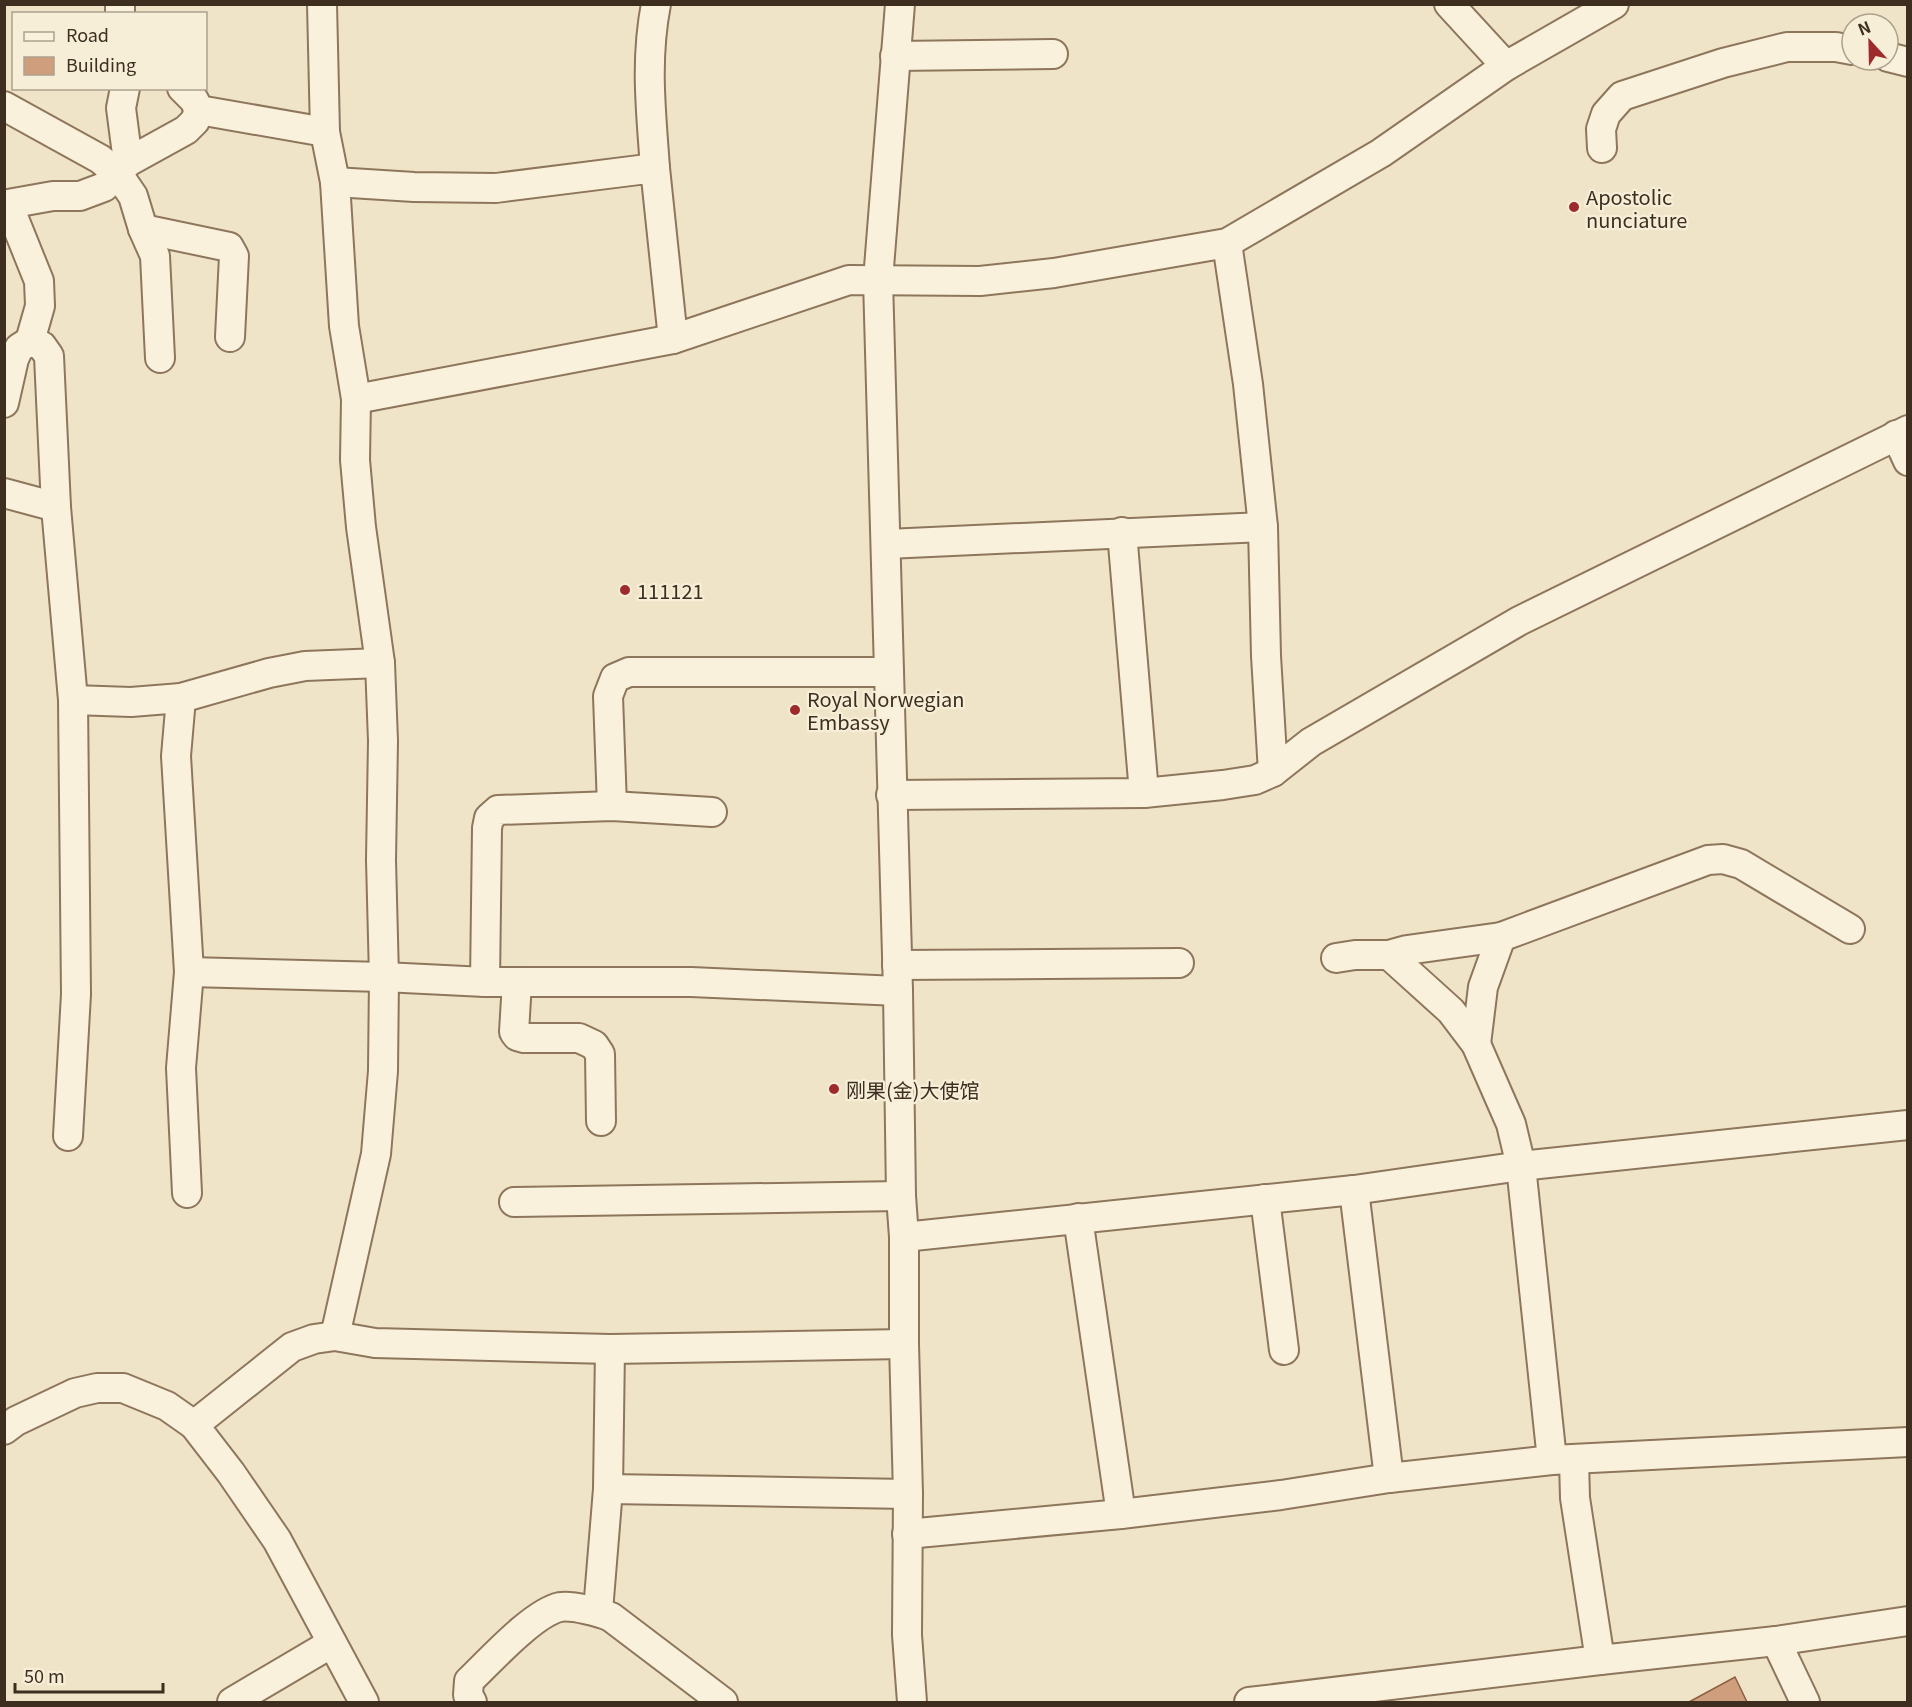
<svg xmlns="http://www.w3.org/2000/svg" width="1912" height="1707" font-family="Georgia,'Noto Sans SC',serif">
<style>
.building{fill:#cf9f7d;stroke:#8d5f41;stroke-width:1.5}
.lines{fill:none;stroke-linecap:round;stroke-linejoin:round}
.minor-casing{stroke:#8d765c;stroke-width:32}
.minor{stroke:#faf1dc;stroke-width:28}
.poi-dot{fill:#9e2a2b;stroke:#f7eed8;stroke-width:2}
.labels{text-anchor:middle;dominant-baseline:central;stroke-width:4.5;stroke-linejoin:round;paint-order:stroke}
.poi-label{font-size:20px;fill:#3d2e20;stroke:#f7eed8;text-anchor:start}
</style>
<rect width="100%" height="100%" fill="#f0e4c8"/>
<polygon class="building" points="1735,1677 1747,1702 1689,1702"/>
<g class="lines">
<g class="minor-casing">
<g id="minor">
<polyline points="120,4 120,14"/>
<polyline points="322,4 325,132 335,182 344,326 356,399 355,460 361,527 380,663 383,741 381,860 384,977 383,1071 376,1154 335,1336"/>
<polyline points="900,4 878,280 898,991 901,1196 904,1237 904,1344 908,1494 907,1635 912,1702"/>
<polyline points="1449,4 1506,66"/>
<polyline points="895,56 1053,54"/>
<polyline points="1888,57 1908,62"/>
<polyline points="125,88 121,108 128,162"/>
<polyline points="182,88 194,100 199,110 325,132"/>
<polyline points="4,106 100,159 118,174 133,196 143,229 155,256 160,358"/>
<polyline points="1602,148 1601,129 1606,114 1622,96 1723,63 1787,47 1836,47 1852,50"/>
<path d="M655,168C651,111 645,61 656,4"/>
<polyline points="335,182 414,187 496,188 655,168 673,339"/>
<polyline points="4,204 8,204 39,281 40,306 30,341 19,348 14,359 4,403"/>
<polyline points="8,204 53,196 80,196 104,187 128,162 186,130 195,121 199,110"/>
<polyline points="143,229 229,247 234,256 230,337"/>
<polyline points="1227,243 1248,384 1263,527"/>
<polyline points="30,341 42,346 49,356 56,507 73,700 76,994 68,1136"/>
<polyline points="356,399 673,339 849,280 980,281 1054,273 1227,243 1381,153 1506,66 1614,4"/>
<polyline points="1896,435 1908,461"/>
<polyline points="4,493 56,507"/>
<polyline points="1122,532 1144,793"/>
<polyline points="887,544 1263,527 1266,656 1273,772"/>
<polyline points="181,698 176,756 189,972 181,1068 187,1193"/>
<polyline points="73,700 131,702 181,698 269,673 305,666 380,663"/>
<polyline points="891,795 1144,793 1223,785 1255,780 1273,772 1311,742 1519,621 1908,430"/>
<polyline points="612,806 608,696 615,678 629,672 889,672"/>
<polyline points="1389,955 1451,1011 1476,1044 1511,1124 1521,1166 1552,1460"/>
<polyline points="1336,958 1355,955 1389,955 1407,950 1501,937 1708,860 1723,859 1741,864 1850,929"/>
<polyline points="897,965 1179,963"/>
<polyline points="189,972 384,977 485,982 691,982 898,991"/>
<polyline points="485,982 487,828 489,818 498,810 612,806 712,812"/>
<polyline points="517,982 514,1032 517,1036 524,1038 579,1038 594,1045 600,1054 601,1121"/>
<polyline points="1476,1044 1483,987 1501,937"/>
<polyline points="1354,1190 1389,1478"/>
<polyline points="1265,1199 1284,1350"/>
<polyline points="514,1202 901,1196"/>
<polyline points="1078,1218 1121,1514"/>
<polyline points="904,1237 1354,1190 1521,1166 1908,1125"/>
<polyline points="194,1425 292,1347 314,1339 335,1336 375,1343 610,1349 904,1344"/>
<polyline points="4,1430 16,1421 75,1393 97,1388 123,1388 167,1406 194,1425 231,1473 277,1540 364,1702"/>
<polyline points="1574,1460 1575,1498 1600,1660 1776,1641 1908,1621"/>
<polyline points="608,1489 908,1494"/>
<polyline points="907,1534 1121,1514 1281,1495 1389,1478 1552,1460 1908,1442"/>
<polyline points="598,1611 608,1489 610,1349"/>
<polyline points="1776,1641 1805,1702"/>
<polyline points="232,1702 332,1643"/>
<path d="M472,1702L468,1695L469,1681C490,1661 533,1613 560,1607C572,1605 600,1612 611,1617L723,1702"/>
<polyline points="1249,1702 1600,1660"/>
</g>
</g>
<use href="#minor" class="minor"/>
</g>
<g class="poi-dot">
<circle cx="1574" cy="207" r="6"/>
<circle cx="625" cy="590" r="6"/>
<circle cx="795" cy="710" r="6"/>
<circle cx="834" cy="1089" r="6"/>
</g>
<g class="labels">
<g class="poi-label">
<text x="1586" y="196">Apostolic<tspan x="1586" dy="23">nunciature</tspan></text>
<text x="637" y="590">111121</text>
<text x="807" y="698">Royal Norwegian<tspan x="807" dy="23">Embassy</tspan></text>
<text x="846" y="1089">刚果(金)大使馆</text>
</g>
</g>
<rect width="1912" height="1707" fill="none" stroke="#3d2e20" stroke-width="12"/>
<rect x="12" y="12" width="195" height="78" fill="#f7eed8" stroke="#ada18e" stroke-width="1.5"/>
<rect x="24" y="32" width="30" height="9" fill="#faf1dc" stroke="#ada18e" stroke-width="1.5"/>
<text x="66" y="42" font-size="18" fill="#3d2e20">Road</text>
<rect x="24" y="57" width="30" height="18" fill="#cf9f7d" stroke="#ada18e" stroke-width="1.5"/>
<text x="66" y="72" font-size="18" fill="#3d2e20">Building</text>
<g transform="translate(1870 42) rotate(338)"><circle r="28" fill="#f7eed8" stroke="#ada18e" stroke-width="1.5"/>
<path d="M0-4.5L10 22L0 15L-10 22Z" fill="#9e2a2b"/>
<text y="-9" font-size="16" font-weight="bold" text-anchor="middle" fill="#3d2e20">N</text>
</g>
<path d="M15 1683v9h148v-9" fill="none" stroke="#3d2e20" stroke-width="3"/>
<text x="24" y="1683" font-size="18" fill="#3d2e20" stroke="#f7eed8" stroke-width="4.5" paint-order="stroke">50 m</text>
</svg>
